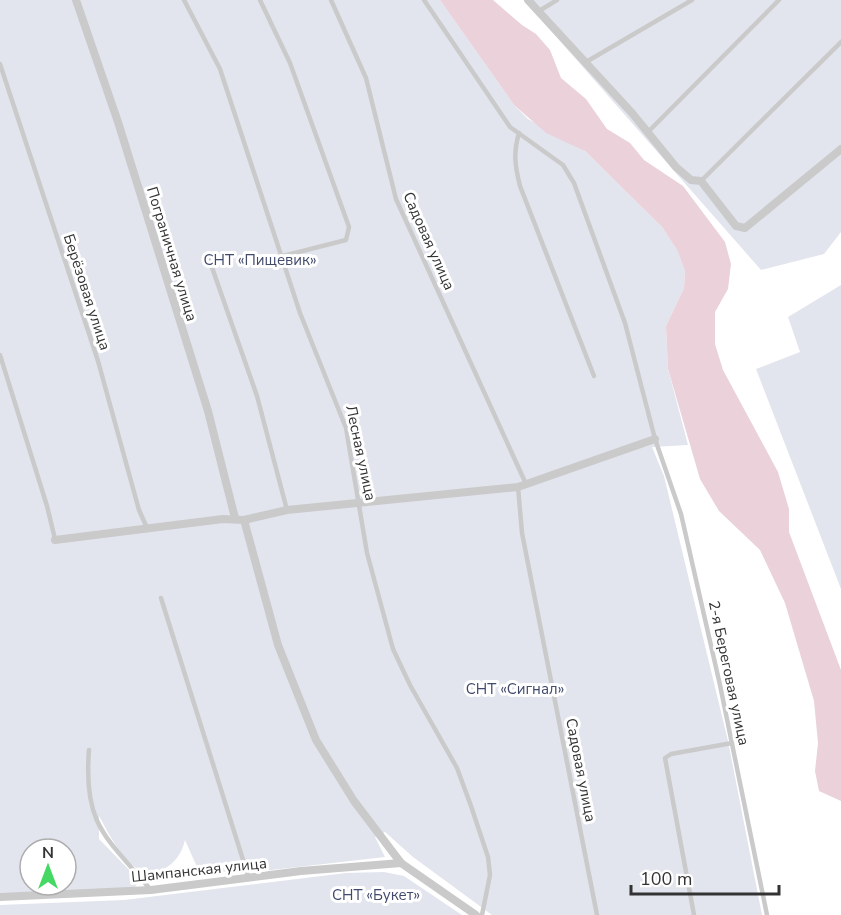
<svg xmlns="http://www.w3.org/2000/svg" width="841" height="915" font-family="'Nunito Sans',sans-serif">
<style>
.green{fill:#e2e5ee;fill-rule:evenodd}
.water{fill:#ebd1da}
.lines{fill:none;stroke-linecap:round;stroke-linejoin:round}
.service{stroke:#cacaca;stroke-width:4.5}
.minor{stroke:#cacaca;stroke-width:8}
.labels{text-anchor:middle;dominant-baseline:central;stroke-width:6;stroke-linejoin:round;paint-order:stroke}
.street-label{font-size:15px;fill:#333;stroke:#fff}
.park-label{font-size:15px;fill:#424a6c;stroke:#fff}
</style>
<rect width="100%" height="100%" fill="#fff"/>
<g class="green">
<path d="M0,0H440L514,105L528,119L585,151L662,227L677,250L685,271L684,288L666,326L668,369L688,445L652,447L664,476L728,741L762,915H492L413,857L385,832L375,837L385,857L254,872L251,867L201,876L185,840C182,853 175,863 164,869C133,887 111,837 99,816V839L135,876L138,881L136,886L130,889L0,895ZM30,849H66V885H30Z"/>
<polygon points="524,0 841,0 841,232 824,254 761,270"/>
<polygon points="841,285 841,589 756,369 800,352 788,317"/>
<polygon points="384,872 404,876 462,915 0,915 0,905 124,900 346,873"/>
</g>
<polygon class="water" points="440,0 493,0 522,25 536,34 550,50 561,78 586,99 607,129 630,143 644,160 683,186 725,242 731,264 728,289 715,312 715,344 723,370 778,472 789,509 789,532 841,670 841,801 819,791 815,771 818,743 814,701 785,603 760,550 719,511 700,479 668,369 666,326 684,288 685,271 677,250 662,227 585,151 546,133 514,105"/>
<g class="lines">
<g class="service">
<polyline points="184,0 220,69 300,313 346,428 367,553 393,649 410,685 457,768 471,806 488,857 490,875 482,915"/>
<polyline points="260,0 290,63 349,227 346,240 283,256"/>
<polyline points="331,0 366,78 396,199 526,484"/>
<polyline points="424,0 510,127 563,165 574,183 625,323 655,439 681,514 720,685 767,915"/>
<polyline points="539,11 557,0"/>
<polyline points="586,62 692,0"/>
<polyline points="0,64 98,361 139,510 148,530"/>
<polyline points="648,132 779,0"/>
<path d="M519,133C513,153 515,166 520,186L594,376"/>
<polyline points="701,181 841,42"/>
<polyline points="208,256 257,396 287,510"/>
<polyline points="0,355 47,506 55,539"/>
<polyline points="518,487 522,533 597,915"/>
<polyline points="161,598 249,879"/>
<path d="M89,750C83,825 106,837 151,890"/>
<polyline points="694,915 665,758 671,754 732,743"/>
</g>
<g class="minor">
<polyline points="76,0 118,122 208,411 235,518"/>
<polyline points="528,0 632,113 676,167 691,180 701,181 736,226 745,228 841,149"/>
<polyline points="244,520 278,645 316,740 354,801 401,863 476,915"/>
<polyline points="55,540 223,519 244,520 287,510 518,487 655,439"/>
<polyline points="0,897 151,890 301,871 401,863"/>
</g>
</g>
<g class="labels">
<g class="street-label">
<text transform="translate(429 241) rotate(66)">Садовая улица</text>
<text transform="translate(172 254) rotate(73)">Пограничная улица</text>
<text transform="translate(87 292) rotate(72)">Берёзовая улица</text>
<text transform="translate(361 453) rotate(78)">Лесная улица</text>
<text transform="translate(729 673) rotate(78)">2-я Береговая улица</text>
<text transform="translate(581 770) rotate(79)">Садовая улица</text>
<text transform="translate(199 870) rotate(-6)">Шампанская улица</text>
</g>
<g class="park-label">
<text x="260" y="260">СНТ «Пищевик»</text>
<text x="515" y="689">СНТ «Сигнал»</text>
<text x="376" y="895">СНТ «Букет»</text>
</g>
</g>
<g transform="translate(48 867)"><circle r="28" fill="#ffffff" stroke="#adadad" stroke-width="1.5"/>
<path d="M0-4.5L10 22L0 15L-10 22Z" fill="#45d963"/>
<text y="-9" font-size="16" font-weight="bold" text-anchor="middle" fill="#333333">N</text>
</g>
<path d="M631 885v9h148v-9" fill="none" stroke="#333333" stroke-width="3"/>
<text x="640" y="885" font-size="18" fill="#333333" stroke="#ffffff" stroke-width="4.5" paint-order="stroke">100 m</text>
</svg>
